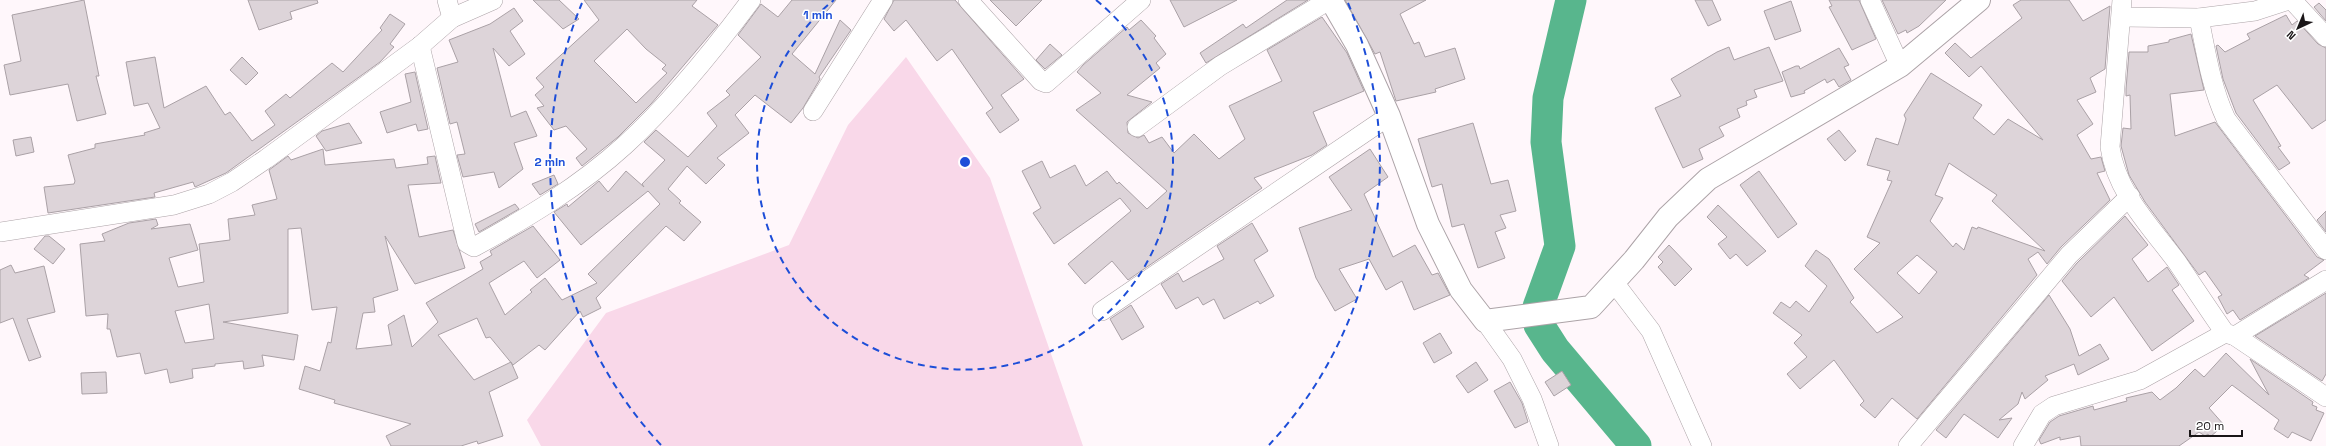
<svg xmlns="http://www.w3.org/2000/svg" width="2326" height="446" font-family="'Space Grotesk',sans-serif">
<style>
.green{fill:#f9d8e9}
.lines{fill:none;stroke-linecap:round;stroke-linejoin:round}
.river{stroke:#58b68d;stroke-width:31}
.building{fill:#ddd4d9;stroke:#aaa1a6;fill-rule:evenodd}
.minor-casing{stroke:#aca3a7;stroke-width:20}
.tertiary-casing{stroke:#aca3a7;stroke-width:24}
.minor{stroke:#fff;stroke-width:19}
.tertiary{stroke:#fff;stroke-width:22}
.ring{fill:none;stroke:#1d4ed8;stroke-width:2;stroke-dasharray:7 5}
.centre{fill:#1d4ed8;stroke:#fff;stroke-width:2}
.ring-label{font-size:12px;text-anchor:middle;font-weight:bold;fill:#1d4ed8;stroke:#fff;stroke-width:3;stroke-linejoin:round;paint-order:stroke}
</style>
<rect width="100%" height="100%" fill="#fff7fb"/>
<polygon class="green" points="906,57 990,178 1083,446 541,446 527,420 606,313 789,245 848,125"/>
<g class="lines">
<polyline class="river" points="1571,0 1548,98 1546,142 1560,246 1538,307 1539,325 1555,350 1636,446"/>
</g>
<g class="building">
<polygon points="84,0 99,76 96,76 106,114 77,121 68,84 10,95 4,65 21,61 12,15"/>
<polygon points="248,0 317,0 318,3 290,12 292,19 259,30"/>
<polygon points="533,0 559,0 579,19 563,29"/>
<path d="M584,0H697L692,6L718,25L651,104L618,137L582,166L576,158L587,149L566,126L554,130L537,108L544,106L535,95L544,87L536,78L599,20ZM627,29L646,49L666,65L662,69L667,73L636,103L594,61Z"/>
<path d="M792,0H836L792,54L815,74L840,20L851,30L819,77L820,79L803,108L791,123L755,95L735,115L749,133L717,158L725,165L706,184L687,166L668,189L681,201L679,203L701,222L684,241L666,226L596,298L601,308L583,317L580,311L545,350L539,345L513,365L490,337L486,338L477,318L438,335L474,380L511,362L518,378L489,392L503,436L478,444L477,441L461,446H391L386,436L411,424L334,403L335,400L299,389L305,366L320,371L328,342L331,343L337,307L312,310L301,228L288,229V313L223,322L298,335L294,360L262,355L264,366L244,369L243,361L215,364V366L192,369L193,378L170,383L167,369L145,374L140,353L117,357L110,329H107L108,314L86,316L80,244L105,241L102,234L129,223L156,219L158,225L151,229L190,224L198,250L169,258L178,287L204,282L199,244L230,240L228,219L255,215L252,205L277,199L269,170L288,156L291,160L323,149L325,165L394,159L396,168L428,164L427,157L435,156L441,183L408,185L419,237L453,230L465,268L415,284L385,236L398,290L373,298L375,312L363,313L356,349L392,345L388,325L404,315L412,347L438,322L426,303L483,269L480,262L492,255L490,251L533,226L560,260L537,278L524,261L489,283L505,315L532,292L530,290L545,278L562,300L597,283L588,274L660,204L648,191L581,245L554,212L567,204L568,207L599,181L608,192L626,171L644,187L642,184L665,160L644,142L656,130L688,157L717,126L707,113L730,95L726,91L761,57L738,35L761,4L778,17ZM209,304L214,339L185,343L175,311Z"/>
<polygon points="894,0 955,0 1024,79 1001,95 1019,120 1000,133 986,113 993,108 952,49 937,61 906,20 894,31 884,19"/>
<polygon points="990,0 1042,0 1016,26"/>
<polygon points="1170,0 1237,0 1184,27"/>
<polygon points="1287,0 1308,0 1206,63 1200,53 1243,24 1246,28"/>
<polygon points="1345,0 1426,0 1400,14 1414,44 1419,42 1425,57 1455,48 1465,79 1435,89 1436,92 1396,101 1380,52 1375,54"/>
<polygon points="1695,0 1712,0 1721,20 1708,26"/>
<polygon points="1829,0 1859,0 1876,39 1852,50 1829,7 1832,6"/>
<polygon points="1882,0 1946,0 1919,26 1907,33 1906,30 1898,34"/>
<path d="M2021,0H2069L2083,21L2110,6L2105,69L2090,78L2096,92L2077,100L2093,124L2077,135L2091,159L2101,157L2105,171L2097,173L2110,200L2061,247L2047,264L2038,252L2028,259L2037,275L1917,419L1892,398L1875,418L1860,405L1864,401L1834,360L1800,389L1787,374L1807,357L1794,343L1802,335L1773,313L1781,302L1790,308L1796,301L1809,312L1827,286L1805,266L1816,250L1829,259L1854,298L1850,302L1877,333L1903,317L1854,269L1880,243L1867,237L1892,181L1887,180L1890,171L1867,165L1876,138L1898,145L1906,119L1904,115L1931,73L1982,105L1973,118L1994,135L2008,119L2043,140L1981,66L1969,77L1945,53L1955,43L1971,58L2022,18L2013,5ZM1949,163L1997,195L1992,201L2045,251L1978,227L1977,229L1972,227L1964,250L1956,243L1953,247L1930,221L1943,198L1935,195ZM1917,255L1937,272L1919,294L1897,273Z"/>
<polygon points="1791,1 1801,31 1775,40 1764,11"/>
<polygon points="2319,3 2326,10 2326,21 2314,7"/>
<polygon points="514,8 523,21 510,31 525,54 509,66 493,48 511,117 526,111 537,136 514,143 523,169 499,188 494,172 463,177 457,155 465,154 457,122 450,124 437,68 458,62 449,40 490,24"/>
<polygon points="390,14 405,24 390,44 394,47 380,62 226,173 195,187 193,182 154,193 155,197 48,213 44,187 74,184 75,181 68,155 95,148 95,144 145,135 144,133 160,128 148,103 134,106 126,62 155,57 164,108 206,86 225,115 230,112 252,141 275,125 265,111 286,94 290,98 332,63 343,72 382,30 380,28"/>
<polygon points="2286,15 2292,25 2297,21 2318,44 2326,48 2326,120 2312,129 2277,85 2253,100 2281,146 2278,147 2290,163 2279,170 2236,113 2223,79 2216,46 2218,45 2225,52 2250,39 2247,34"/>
<polygon points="1322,17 1347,53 1364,91 1313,112 1327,145 1312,155 1254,178 1262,188 1128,280 1112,261 1085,284 1068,264 1131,211 1120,198 1054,244 1033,213 1041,208 1022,171 1042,161 1050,178 1075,165 1086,186 1107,171 1117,184 1119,182 1147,209 1167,191 1076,110 1101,93 1077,72 1083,65 1127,27 1129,30 1141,20 1156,36 1154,38 1166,54 1156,63 1160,68 1127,95 1152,102 1127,122 1128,133 1138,138 1144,135 1149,143 1162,137 1174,153 1194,134 1219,159 1245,139 1229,106 1282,81 1267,50"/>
<polygon points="2191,34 2204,90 2170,94 2175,136 2215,122 2317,257 2324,260 2304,275 2309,278 2240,320 2233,310 2227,314 2218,297 2222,295 2205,271 2199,275 2145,202 2129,175 2121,146 2123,128 2131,129 2130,95 2126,96 2126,89 2129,52 2148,52 2148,46 2169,42 2169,40"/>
<polygon points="1050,44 1062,55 1045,69 1036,60"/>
<polygon points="1729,47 1734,60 1769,47 1783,81 1754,90 1757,97 1746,101 1747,105 1737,109 1740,117 1719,127 1724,136 1699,149 1703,159 1683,168 1655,108 1681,96 1671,79 1717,52"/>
<polygon points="1839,48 1849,65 1844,67 1851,80 1839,87 1834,79 1827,83 1825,79 1804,91 1805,93 1791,97 1782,72 1796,66 1799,66 1800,69"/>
<polygon points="242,57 258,73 246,85 230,70"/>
<polygon points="415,72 428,129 418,131 416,124 387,133 380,112 411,102 405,74"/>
<polygon points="349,123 362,143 326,151 316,136 322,131"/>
<polygon points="1473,123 1491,184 1508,180 1516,211 1500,215 1506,228 1495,232 1505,258 1478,268 1464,224 1452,227 1442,184 1432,187 1418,139"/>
<polygon points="1839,130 1856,151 1845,161 1827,139"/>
<polygon points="31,137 34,152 16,156 13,140"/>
<polygon points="1370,149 1388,177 1364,194 1393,257 1415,245 1432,275 1438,273 1450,295 1414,310 1402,281 1386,290 1369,259 1339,269 1357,299 1335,311 1316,278 1299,228 1352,210 1329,177"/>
<polygon points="1759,171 1797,224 1778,238 1740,185"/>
<polygon points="554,175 558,184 540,195 532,184"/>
<polygon points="515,204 519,209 479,232 475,224"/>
<polygon points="1718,205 1766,251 1747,266 1736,254 1730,259 1718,244 1727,237 1707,217"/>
<polygon points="2326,211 2326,232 2317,220"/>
<polygon points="2125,216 2148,245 2132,259 2148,282 2167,267 2179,285 2172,290 2194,321 2152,351 2114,297 2091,317 2062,281 2077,263"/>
<polygon points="1252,223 1268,251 1254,260 1274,296 1260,304 1258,301 1224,319 1214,299 1203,305 1198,297 1176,309 1161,284 1178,273 1183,282 1224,259 1217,246"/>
<polygon points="45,236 49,236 65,249 53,264 34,249"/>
<polygon points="1669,245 1692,269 1675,286 1658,267 1663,262 1658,257"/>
<polygon points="11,265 15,273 44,266 55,312 27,319 41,357 29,361 13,318 0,323 0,270"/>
<polygon points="2326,293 2326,374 2322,381 2255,336"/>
<polygon points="2049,295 2070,329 2079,356 2100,344 2109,359 2078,375 2074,364 2045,376 2048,380 2025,399 2022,392 2018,404 1999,420 2012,418 1998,438 1964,414 1946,438 1936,430"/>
<polygon points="1131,305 1144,327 1122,340 1110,319"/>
<polygon points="1440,333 1452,353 1434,363 1423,343"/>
<polygon points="2226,353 2269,395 2250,359 2313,402 2312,405 2317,407 2316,410 2324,413 2311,441 2292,432 2288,438 2274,429 2279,420 2232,385 2209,408 2224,425 2210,437 2208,434 2205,436 2199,432 2179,446 2081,446 2080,436 2060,440 2060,437 2041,444 2039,440 2050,422 2059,416 2093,406 2094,410 2127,401 2126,398 2152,392 2160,400 2176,388 2195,369 2204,377"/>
<polygon points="1476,362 1488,380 1468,393 1456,376"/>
<polygon points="1562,371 1571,385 1554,396 1545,382"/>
<polygon points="106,372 107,393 82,394 81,373"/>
<polygon points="1510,382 1522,403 1528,422 1515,428 1494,391"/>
</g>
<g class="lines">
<g class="minor-casing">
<g id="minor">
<polyline points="447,0 452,18"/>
<polyline points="968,0 1041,81 1046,83 1141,0"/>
<polyline points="1870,0 1900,66"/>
<path d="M2122,0L2110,147C2116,192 2151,227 2177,262C2193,286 2209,310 2225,333L2235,336L2326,397"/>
<polyline points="2292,0 2326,37"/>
<polyline points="2122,17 2199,18 2255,11 2289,0"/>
<path d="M2199,18C2206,52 2211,87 2226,119L2326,250"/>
<path d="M420,46L467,243L474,247C527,218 580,186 625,145C672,102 713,51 751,0"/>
<polyline points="813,111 883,0"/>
<polyline points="1137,127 1220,66 1329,0"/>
<polyline points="0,232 174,205 209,194 232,182 266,159 420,46 452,18 493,0"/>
<polyline points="1613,281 1651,331 1702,446"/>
<polyline points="1102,311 1389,116"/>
<polyline points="1485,321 1512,359 1532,399 1549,446"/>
<polyline points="2235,336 2326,280"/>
<polyline points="1908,446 2069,255 2130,196"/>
<polyline points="2023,446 2042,414 2054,406 2140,380 2225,333"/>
</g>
</g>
<g class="tertiary-casing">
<polyline id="tertiary" points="1331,0 1357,45 1389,116 1428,224 1461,290 1485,321 1591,307 1634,260 1668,217 1708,179 1900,66 1979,0"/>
</g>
<use href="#minor" class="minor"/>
<use href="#tertiary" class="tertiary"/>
</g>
<g class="ring">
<path d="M1096 0A208 208 0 1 1 834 0"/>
<path d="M661 445A415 415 0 0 1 582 3M1348 3A415 415 0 0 1 1269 445"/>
</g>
<circle cx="965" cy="162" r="6" class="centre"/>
<g class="ring-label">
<text x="818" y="19">1 min</text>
<text x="550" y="166">2 min</text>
</g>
<g transform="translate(2298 28) rotate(224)" stroke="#ffffff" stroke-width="3" paint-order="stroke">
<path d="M0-3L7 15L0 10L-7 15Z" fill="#1a1618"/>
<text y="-6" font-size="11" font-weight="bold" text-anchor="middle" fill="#1a1618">N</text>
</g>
<path d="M2190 430v6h52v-6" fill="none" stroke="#1a1618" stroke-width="2"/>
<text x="2196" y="430" font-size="12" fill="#1a1618" stroke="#ffffff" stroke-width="3" paint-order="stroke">20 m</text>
</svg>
